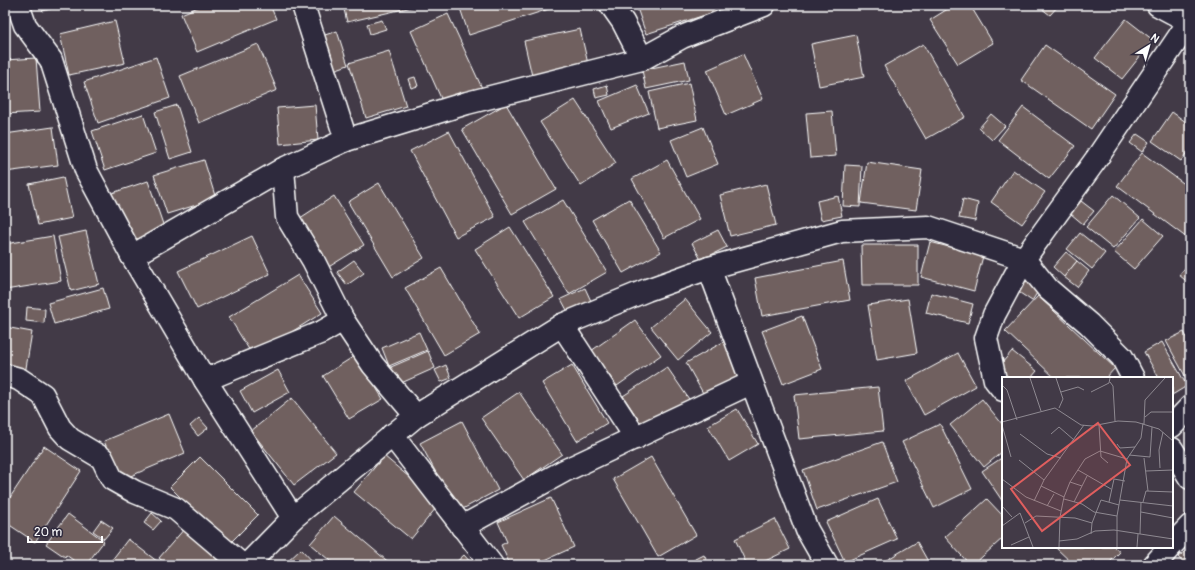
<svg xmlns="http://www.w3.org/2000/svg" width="1195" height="570" font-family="Pangolin,sans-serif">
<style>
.building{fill:#70605e;stroke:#fff}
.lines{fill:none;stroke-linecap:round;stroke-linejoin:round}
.minor-casing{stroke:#fff;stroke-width:25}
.tertiary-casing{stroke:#fff;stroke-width:25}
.minor{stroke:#2f2a3d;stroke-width:22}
.tertiary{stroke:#2f2a3d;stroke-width:22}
.inset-road{fill:none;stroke:#8e8991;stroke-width:1}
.view{fill:#e05e5e;fill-opacity:0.15;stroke:#e05e5e;stroke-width:2}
.inset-edge{fill:none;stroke:#fff;stroke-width:2}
</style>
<rect width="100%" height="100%" fill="#423a47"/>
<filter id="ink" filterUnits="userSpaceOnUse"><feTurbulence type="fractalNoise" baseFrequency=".025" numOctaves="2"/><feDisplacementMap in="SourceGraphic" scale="8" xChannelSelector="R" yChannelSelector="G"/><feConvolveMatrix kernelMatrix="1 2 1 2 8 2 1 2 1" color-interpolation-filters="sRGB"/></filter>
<g filter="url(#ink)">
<g class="building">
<polygon points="41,5 64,5 43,11"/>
<polygon points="203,5 270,5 276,19 197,52 181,14"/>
<polygon points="343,5 421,5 347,22"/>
<polygon points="459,5 550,5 552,8 469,35"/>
<polygon points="636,5 733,5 733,6 646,34"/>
<polygon points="954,5 970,5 993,43 958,64 930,20"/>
<polygon points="1037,5 1059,5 1050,15"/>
<polygon points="448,14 482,88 444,105 411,31"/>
<polygon points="1126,19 1153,40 1122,79 1095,58"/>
<polygon points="382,20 386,29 370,34 367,24"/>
<polygon points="115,21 125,63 69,75 60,34"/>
<polygon points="580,29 588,64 532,76 524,41"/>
<polygon points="337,31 348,65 331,71 319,37"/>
<polygon points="856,35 864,77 819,86 811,44"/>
<polygon points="258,44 277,90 199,123 180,76"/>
<polygon points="923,44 965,117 926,139 884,66"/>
<polygon points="1045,45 1115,94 1091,129 1021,80"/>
<polygon points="389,51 406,106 366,118 349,63"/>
<polygon points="743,54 763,99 726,115 707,70"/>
<polygon points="156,57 170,98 98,123 84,82"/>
<polygon points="36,58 40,112 5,114 5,60"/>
<polygon points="685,61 689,80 646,89 642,70"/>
<polygon points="415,77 418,86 411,88 408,79"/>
<polygon points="689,83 697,120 657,128 649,92"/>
<polygon points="607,85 609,95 596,98 594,89"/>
<polygon points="637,85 649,113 611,128 599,101"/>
<polygon points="575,100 616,163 581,186 540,122"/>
<polygon points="506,104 556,189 512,214 462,129"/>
<polygon points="177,105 192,152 170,159 155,112"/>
<polygon points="315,105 318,140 280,144 277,108"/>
<polygon points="1023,107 1075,146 1049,179 998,140"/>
<polygon points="832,111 836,156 810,158 806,113"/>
<polygon points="1172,112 1190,125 1190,148 1181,161 1152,141"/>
<polygon points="143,114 156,153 105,170 92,131"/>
<polygon points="991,114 1005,126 992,140 979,128"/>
<polygon points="53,127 58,165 5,172 5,134"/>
<polygon points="703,127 718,164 686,177 671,140"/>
<polygon points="449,131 495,217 456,237 410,151"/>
<polygon points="1137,134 1149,142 1142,152 1130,143"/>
<polygon points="1142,153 1190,188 1190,233 1187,238 1117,186"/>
<polygon points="204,160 216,199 167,214 154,175"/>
<polygon points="667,160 700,219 664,238 632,179"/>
<polygon points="867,162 922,170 916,210 861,203"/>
<polygon points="845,165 862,166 860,207 843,206"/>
<polygon points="1013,170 1045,192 1022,224 991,202"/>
<polygon points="63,177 72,218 38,225 29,184"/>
<polygon points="148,181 165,230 131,241 109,194"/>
<polygon points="379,183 424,258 393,277 348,202"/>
<polygon points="766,184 776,225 730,236 720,195"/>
<polygon points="1113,195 1140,218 1113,249 1086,227"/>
<polygon points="334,196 364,245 327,268 297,220"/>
<polygon points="838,196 842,216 821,220 817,201"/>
<polygon points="629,199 661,252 623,273 592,220"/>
<polygon points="963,199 978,203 975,221 959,218"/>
<polygon points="563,200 607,272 569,294 525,222"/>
<polygon points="1081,201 1094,211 1083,224 1071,214"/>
<polygon points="1143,219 1163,236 1134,269 1114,252"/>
<polygon points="510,227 554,297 519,318 475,249"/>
<polygon points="718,230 727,247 701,260 692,243"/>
<polygon points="86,231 99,284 71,291 58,237"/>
<polygon points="1080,233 1105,253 1092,269 1067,249"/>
<polygon points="53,236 61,281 5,290 5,244"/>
<polygon points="252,236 270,274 197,309 178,271"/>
<polygon points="930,242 983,256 974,291 921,277"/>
<polygon points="861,245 918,245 918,285 862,285"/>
<polygon points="1066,252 1077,261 1064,277 1053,267"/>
<polygon points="354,260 364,273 347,285 337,272"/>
<polygon points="843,261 850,300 762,316 755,278"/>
<polygon points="1077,261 1089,271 1077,287 1064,277"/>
<polygon points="1190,262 1190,284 1179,275"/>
<polygon points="441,268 480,334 444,355 405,288"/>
<polygon points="298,275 322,313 253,356 229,317"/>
<polygon points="1022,276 1040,288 1032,301 1014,289"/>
<polygon points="103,288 109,309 54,324 48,303"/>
<polygon points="585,288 591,301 568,312 561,299"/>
<polygon points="931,293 973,304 968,323 926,313"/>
<polygon points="1038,296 1115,368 1106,378 1055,378 1005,331"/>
<polygon points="685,299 712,332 678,360 651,327"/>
<polygon points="908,299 917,353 877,360 868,305"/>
<polygon points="27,307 45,309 44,323 26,321"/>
<polygon points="802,316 822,369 783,384 762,331"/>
<polygon points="635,320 661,355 617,386 591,351"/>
<polygon points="5,327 32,332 25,374 5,371"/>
<polygon points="419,332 427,350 389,366 382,348"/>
<polygon points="1184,332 1190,344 1190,385 1166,341"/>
<polygon points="725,341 747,381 708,402 686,363"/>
<polygon points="1162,342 1187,386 1172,395 1172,378 1159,378 1144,352"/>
<polygon points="428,351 435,368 399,384 391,367"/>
<polygon points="1012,351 1037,371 1031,378 1006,378 996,370"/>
<polygon points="958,353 976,386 924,415 906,381"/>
<polygon points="356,355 383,399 349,419 323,376"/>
<polygon points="446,365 451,378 441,382 435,370"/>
<polygon points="572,365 607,423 577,441 542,383"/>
<polygon points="667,367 691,402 646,431 623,396"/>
<polygon points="278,370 290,392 252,413 240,391"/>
<polygon points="878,387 883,431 799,439 794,395"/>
<polygon points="519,392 562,454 524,480 481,418"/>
<polygon points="292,398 336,453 294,485 251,431"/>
<polygon points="982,399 1003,425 1003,451 984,467 950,425"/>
<polygon points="737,409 758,444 729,461 708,426"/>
<polygon points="169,414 185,453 121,480 104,441"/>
<polygon points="199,418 208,428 198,436 190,426"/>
<polygon points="462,421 498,490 457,512 420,443"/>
<polygon points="940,424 972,489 934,508 902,442"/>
<polygon points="882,442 897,482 817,510 803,470"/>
<polygon points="44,446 81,471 35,542 5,522 5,505"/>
<polygon points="384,456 440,503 411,539 354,492"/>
<polygon points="200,457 258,515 228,545 170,487"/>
<polygon points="651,457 696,535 658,557 613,479"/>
<polygon points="1003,457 1003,502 982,471"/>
<polygon points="551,498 574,547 534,565 510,565 501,545 507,542 498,522"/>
<polygon points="878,499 897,539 845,562 826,522"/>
<polygon points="987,499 1003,516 1003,538 973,565 970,565 945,537"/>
<polygon points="152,513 161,521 153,530 144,523"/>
<polygon points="68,514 104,541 86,565 80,565 66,555 65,557 46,544"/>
<polygon points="334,516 392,565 335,565 310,544"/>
<polygon points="775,519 790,549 757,565 747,565 735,539"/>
<polygon points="101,520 113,528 104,539 93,531"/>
<polygon points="185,528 219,558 213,565 167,565 159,558"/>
<polygon points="128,539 158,562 155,565 108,565"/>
<polygon points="917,542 930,565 878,565"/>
<polygon points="1055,547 1114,547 1120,552 1107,565 1074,565"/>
<polygon points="1190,548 1190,565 1185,565 1178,557"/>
<polygon points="301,549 316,565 284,565"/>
<polygon points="464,555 473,565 453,565"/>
<polygon points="704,555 709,565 684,565"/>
</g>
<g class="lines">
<g class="minor-casing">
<g id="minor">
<polyline points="18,5 25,25 51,60 86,170 132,256 205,380 293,518"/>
<polyline points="303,5 346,140"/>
<polyline points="611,5 623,22 642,59"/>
<polyline points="283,169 287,217 313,260 343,320 373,365 416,416"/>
<polyline points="132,256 283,169 346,140 467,103 642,59 682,37 764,5"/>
<polyline points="709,268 807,530 827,565"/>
<polyline points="562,325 636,438"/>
<polyline points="5,375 19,379 43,395 60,428 70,439 102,458 112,479 135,492 176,509 242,565"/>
<polyline points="205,380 322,332 343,320"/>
<polyline points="1003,390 995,380 986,338 994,315 1024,259 1097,158 1189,22"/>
<polyline points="1172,426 1190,407"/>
<polyline points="392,435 492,565"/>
<polyline points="1172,449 1190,478"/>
<polyline points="462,527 564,471 751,383"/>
<polyline points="1172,545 1190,526"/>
<polyline points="247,565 293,518 416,416 562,325 647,290 709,268 842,231 928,227 1024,259 1048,289 1089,324 1122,357 1133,378"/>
<polyline points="1154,565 1170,547"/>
</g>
</g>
<g class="tertiary-casing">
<polyline id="tertiary" points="1158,5 1190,22"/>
</g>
<use href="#minor" class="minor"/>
<use href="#tertiary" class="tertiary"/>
</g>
</g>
<g transform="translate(1002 377)">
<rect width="171" height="171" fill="#423a47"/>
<path class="inset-road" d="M28,1L39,34M54,1L61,22L57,31M108,5L111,9L113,44M0,8L5,13L15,43M59,15L76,10L82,13M89,15L107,6L108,1M143,40L149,35H171M0,45L53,31L79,48L90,49L116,44L134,45L157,52L171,64M142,47L143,23L163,1M0,48L9,80M97,48L99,80L106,86M18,57L45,77L59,81M49,57L57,50L72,63M115,67L118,71L133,70M127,78L148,80L150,50M142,81L146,114M17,83L42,103M158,91L157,73L161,55M76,93L109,112M144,94L171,93M0,102L24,120L59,134M68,105L80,109M39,109L62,120M62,122L80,127L92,135L115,139M118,123L171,129M32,124L42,103L82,48M72,125L85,99M107,125L112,102L123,104M141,125L144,114L171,115M0,129L10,140M45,129L52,117M139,135L171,141M23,146L34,139L73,141L90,146M0,149L18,136L31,170M89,157L90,146L99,123L117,128M138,157L139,125M57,164L75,162L93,154L112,153L171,162M9,168L27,160M57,170L58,140L62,120L68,105L83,82L98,74L125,82M115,170V139L125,82L139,61L141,46M135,170L136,157"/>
<path class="view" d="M96,46L128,88L40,154L9,112Z"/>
<rect width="171" height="171" class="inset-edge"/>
</g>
<rect width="1195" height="570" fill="none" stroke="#2f2a3d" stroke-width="20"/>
<rect x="10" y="10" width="1175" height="550" fill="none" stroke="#fff" stroke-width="1.5" filter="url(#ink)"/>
<g transform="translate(1149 46) rotate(37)" stroke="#2f2a3d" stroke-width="3" paint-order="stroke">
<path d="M0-3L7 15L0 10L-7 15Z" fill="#ffffff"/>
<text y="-6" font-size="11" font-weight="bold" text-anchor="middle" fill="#ffffff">N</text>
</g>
<path d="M28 536v6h74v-6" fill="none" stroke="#ffffff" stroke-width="2"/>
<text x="34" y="536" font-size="12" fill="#ffffff" stroke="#2f2a3d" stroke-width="3" paint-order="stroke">20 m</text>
</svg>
